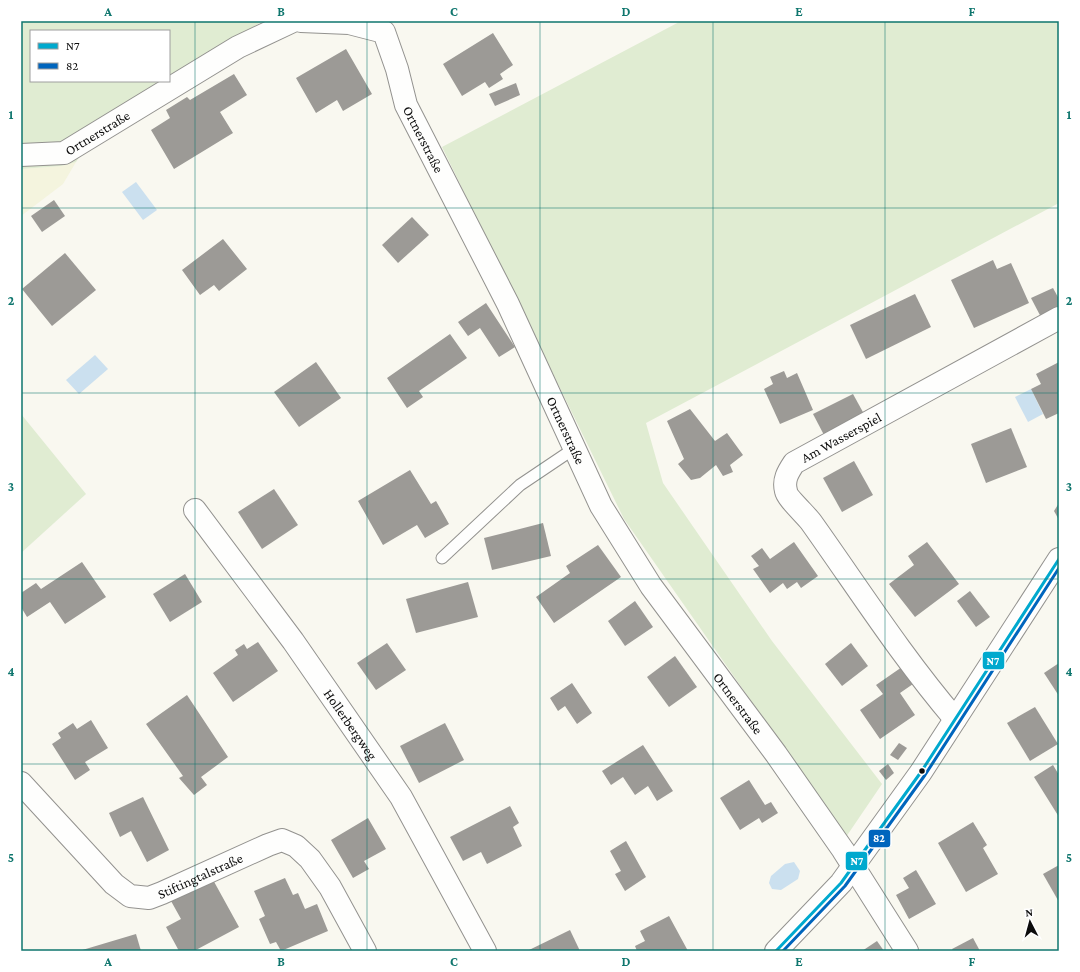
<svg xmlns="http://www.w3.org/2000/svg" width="1080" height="972" font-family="'Crimson Pro',serif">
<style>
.farmland{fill:#f4f4de}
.green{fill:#e0ecd2}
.water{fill:#cbe0ef}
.building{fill:#9c9a96}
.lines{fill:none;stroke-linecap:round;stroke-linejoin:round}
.service-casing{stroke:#93928f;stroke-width:13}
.minor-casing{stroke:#93928f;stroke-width:24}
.tertiary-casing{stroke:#93928f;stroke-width:24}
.service{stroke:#fefefd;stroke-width:11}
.minor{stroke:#fefefd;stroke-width:22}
.tertiary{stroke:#fefefd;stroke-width:22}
.bus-1-casing{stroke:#fff;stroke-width:6}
.bus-2-casing{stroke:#fff;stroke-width:6}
.bus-1{stroke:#00a9ce;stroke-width:3}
.bus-2{stroke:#0065bd;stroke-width:3}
.grid{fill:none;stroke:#0f766e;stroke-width:1;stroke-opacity:0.55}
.bus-dot{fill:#0c0c0c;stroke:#fff;stroke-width:1.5}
.labels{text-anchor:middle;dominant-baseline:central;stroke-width:4;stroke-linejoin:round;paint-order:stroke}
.street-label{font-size:14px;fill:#0c0c0c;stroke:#fff}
.line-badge{stroke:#fff;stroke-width:1.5}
.badge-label{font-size:11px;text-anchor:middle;font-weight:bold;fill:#fff}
.neatline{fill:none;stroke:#0f766e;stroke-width:1.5}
.grid-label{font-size:13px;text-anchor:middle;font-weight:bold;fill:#0f766e}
</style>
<rect width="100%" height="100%" fill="#f9f8f0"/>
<polygon class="farmland" points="76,162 63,184 21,216 21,169 61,166"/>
<g class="green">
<polygon points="21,21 263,21 169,79 169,31 31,31 31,81 166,81 103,120 76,162 61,166 21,169"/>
<polygon points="681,21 1059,21 1059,203 646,423 663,483 772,641 882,784 846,837 624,519 442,147"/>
<polygon points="21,414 86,494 21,553"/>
</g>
<g class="water">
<polygon points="136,182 157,210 143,220 122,192"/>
<polygon points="95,355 108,369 79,394 66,380"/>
<polygon points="1031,389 1043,414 1028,422 1015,397"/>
<polygon points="794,862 800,871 798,879 781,890 772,889 769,883 771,876 785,864"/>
</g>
<g class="building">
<polygon points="493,33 513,65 500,74 503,79 489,88 485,82 462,96 443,64"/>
<polygon points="346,49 372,94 343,111 337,100 316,113 296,78"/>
<polygon points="234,74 247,95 220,112 233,133 174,169 151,130 170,118 166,110 187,97 190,100"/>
<polygon points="516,83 520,95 495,106 489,94"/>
<polygon points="54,200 65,216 42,232 31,216"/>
<polygon points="412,217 429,235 398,263 382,245"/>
<polygon points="223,239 247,269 219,291 214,285 200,295 182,270"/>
<polygon points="65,253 96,290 52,326 22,289"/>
<polygon points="993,260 997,269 1011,263 1029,303 974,328 951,280"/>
<polygon points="1053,288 1059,299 1059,314 1043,321 1031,298"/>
<polygon points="915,294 931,327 866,359 850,325"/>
<polygon points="486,303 515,347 499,357 480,328 468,336 458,322"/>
<polygon points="450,334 467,358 419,391 423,397 407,408 387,378"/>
<polygon points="316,362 341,398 299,427 274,392"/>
<polygon points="1059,362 1059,413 1046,419 1031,389 1041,384 1036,374"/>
<polygon points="784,371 787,378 797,373 813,410 780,424 764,389 773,384 770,377"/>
<polygon points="853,394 864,414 824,435 813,414"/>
<polygon points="690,409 715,441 727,433 743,455 730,465 733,472 723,476 716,465 700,478 691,480 678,464 684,459 667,421"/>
<polygon points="1011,428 1027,467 986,483 971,444"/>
<polygon points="854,461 873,495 842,512 823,478"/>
<polygon points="410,470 431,504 436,501 449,524 425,538 417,525 383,545 358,501"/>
<polygon points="274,489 298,525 262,549 238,512"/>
<polygon points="1059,503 1059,520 1054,511"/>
<polygon points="543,523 551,556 492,570 484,538"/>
<polygon points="794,542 818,576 801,588 797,582 787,589 783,583 770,593 753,569 759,566 751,556 762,548 770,559"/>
<polygon points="927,542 959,584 915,617 889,584 914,565 908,556"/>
<polygon points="598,545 621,577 554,623 536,597 570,573 566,566"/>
<polygon points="82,562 106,597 65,624 50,602 27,617 21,607 21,593 36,583 41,589"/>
<polygon points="185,574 202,602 170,622 153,594"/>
<polygon points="468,582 478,617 416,633 406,599"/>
<polygon points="970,591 990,617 976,627 957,601"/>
<polygon points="635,601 653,627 625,646 608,621"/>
<polygon points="258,642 278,671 233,702 213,673 238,655 235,650 244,644 247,649"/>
<polygon points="387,643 406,670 376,690 357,663"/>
<polygon points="851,643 868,666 842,686 825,664"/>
<polygon points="675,656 697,687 669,707 647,677"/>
<polygon points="1059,663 1059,696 1044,673"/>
<polygon points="902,667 913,684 900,693 915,715 880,739 860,710 883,694 876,685"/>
<polygon points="572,683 592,713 577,724 565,706 558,711 550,698"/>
<polygon points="187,695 228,757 201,777 207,785 194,795 179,778 183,776 146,724"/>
<polygon points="1035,707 1058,744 1030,761 1007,723"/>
<polygon points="91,720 108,748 85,762 90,770 75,780 52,744 61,738 58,733 73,723 77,729"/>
<polygon points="445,723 464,760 419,783 400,746"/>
<polygon points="899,743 907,748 898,760 890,755"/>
<polygon points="643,745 673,791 657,801 648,786 635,795 623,777 611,785 602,771"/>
<polygon points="888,764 894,773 886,780 879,771"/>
<polygon points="1053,765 1059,775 1059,817 1034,777"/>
<polygon points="749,780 765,805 771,802 778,813 762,823 759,818 740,830 720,798"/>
<polygon points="143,797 169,850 147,862 131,831 120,837 109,813"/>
<polygon points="510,806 519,823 513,827 522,846 487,864 481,852 463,861 450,837"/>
<polygon points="368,818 386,849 364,861 369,869 353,878 331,840"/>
<polygon points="973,822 987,845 983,848 998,874 966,892 938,843"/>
<polygon points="626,841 646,877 625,891 615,874 621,871 610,851"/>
<polygon points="1059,865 1059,902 1043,874"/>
<polygon points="916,870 936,904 909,919 896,895 909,888 903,878"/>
<polygon points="212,878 239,927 194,951 179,951 166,927 181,919 171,901"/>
<polygon points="285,878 293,895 298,893 305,909 317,904 328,931 281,951 276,942 270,944 259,919 265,916 254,891"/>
<polygon points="669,916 688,951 637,951 635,946 645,941 640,931"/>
<polygon points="570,930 580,951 527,951"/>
<polygon points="136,934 141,951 79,951"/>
<polygon points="973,938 980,951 953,951 952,949"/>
<polygon points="877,941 884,951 862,951"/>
</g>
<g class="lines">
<g class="service-casing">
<polyline id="service" points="442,558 520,485 575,448"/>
</g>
<g class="minor-casing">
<g id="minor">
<path id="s1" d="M301,21L349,23L384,32L397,69L406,105L508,304L601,506L651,586L776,754L843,850L907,951"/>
<path id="s2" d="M21,155L64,153L238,47L293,21"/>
<path id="s3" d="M195,510L293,641L401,797L485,951"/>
<path id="s4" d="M955,719C902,657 858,588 811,522C806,515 787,498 786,491C783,480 788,472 794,463L1059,318"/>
<path id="s5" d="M21,783L114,884L130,896L149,898L162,893L268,845L282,840L296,846L310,859L330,887L365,951"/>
</g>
</g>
<g class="tertiary-casing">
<polyline id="tertiary" points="776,951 841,883 921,772 1059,559"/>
</g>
<use href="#service" class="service"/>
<use href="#minor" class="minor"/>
<use href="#tertiary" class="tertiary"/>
<g class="bus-1-casing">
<polyline id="bus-1" points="776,951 841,883 921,772 1059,559"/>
</g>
<g class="bus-2-casing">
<polyline id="bus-2" points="783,951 845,886 925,775 1059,568"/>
</g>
<use href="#bus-1" class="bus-1"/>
<use href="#bus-2" class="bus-2"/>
</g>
<path class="grid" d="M195,21V951M367,21V951M540,21V951M713,21V951M885,21V951M21,208H1059M21,393H1059M21,579H1059M21,764H1059"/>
<circle class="bus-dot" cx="922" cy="771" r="3.5"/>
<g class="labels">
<g class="street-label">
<text stroke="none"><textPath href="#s2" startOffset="82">Ortnerstraße</textPath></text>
<text stroke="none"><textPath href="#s1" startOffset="199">Ortnerstraße</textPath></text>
<text stroke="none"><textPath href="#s1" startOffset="523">Ortnerstraße</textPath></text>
<text stroke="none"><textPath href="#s4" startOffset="368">Am Wasserspiel</textPath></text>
<text stroke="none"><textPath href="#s1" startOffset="847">Ortnerstraße</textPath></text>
<text stroke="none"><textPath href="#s3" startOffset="265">Hollerbergweg</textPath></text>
<text stroke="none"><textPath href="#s5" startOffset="232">Stiftingtalstraße</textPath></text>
</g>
</g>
<g class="line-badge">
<rect x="982" y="651" width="23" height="19" rx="4" fill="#00a9ce"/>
<rect x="868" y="829" width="23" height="19" rx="4" fill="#0065bd"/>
<rect x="845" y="851" width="23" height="20" rx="4" fill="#00a9ce"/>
</g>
<g class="badge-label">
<text x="993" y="665">N7</text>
<text x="879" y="842">82</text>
<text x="857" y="865">N7</text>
</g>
<rect width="1080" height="972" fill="none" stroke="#ffffff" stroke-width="44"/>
<rect x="30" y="30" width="140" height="52" fill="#ffffff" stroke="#9e9e9e"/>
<rect x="38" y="43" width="20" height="6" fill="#00a9ce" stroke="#9e9e9e"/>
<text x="66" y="50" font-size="12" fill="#0c0c0c">N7</text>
<rect x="38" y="63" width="20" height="6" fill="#0065bd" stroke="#9e9e9e"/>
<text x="66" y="70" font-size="12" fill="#0c0c0c">82</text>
<g transform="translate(1030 922) rotate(354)" stroke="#ffffff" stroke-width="3" paint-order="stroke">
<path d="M0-3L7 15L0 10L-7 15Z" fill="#0c0c0c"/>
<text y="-6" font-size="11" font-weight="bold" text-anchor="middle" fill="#0c0c0c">N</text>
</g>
<rect x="22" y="22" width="1036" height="928" class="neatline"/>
<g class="grid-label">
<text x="108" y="16">A</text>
<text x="281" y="16">B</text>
<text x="454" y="16">C</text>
<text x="626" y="16">D</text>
<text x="799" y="16">E</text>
<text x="972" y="16">F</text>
<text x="11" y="119">1</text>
<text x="1069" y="119">1</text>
<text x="11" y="305">2</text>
<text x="1069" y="305">2</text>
<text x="11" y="491">3</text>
<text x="1069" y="491">3</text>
<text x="11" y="676">4</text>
<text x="1069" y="676">4</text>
<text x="11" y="862">5</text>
<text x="1069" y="862">5</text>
<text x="108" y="966">A</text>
<text x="281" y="966">B</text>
<text x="454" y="966">C</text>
<text x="626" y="966">D</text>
<text x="799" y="966">E</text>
<text x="972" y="966">F</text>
</g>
</svg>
